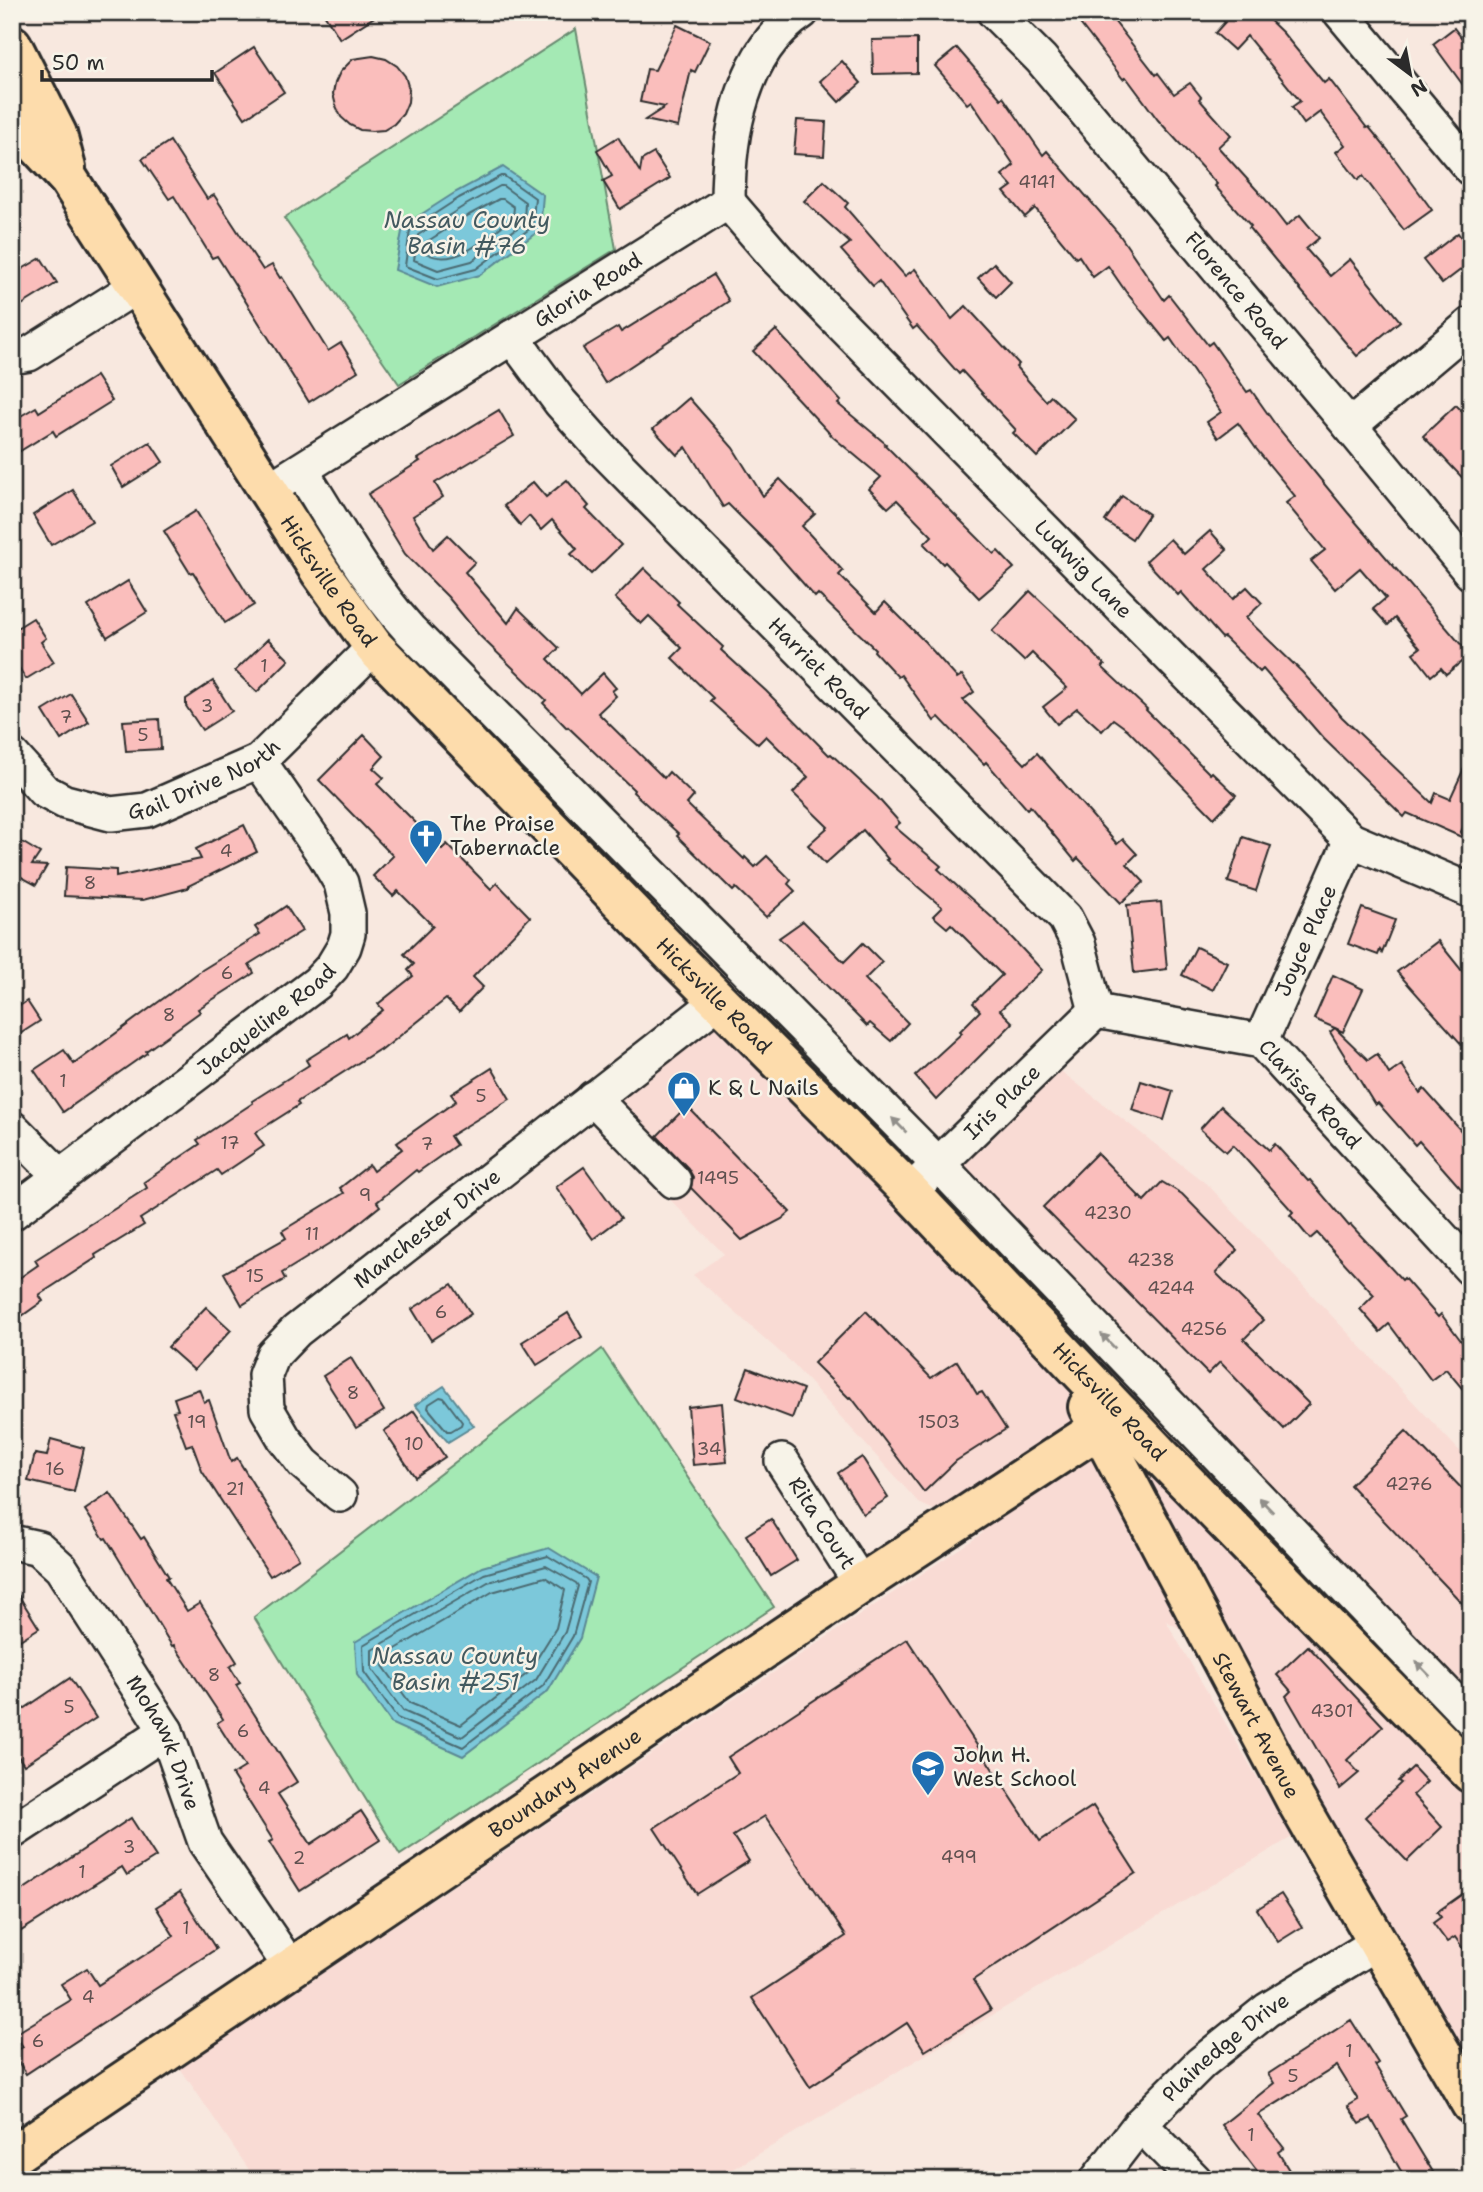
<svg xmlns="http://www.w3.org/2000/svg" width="1483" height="2192" font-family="'Shantell Sans',sans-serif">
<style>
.built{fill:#f9dbd4}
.green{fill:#a4e9b4;stroke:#688a70;stroke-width:2}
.water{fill:#7bc8da;stroke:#5b8994;stroke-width:2}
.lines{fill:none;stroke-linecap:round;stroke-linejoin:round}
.shore{stroke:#4b6a71;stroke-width:2}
.building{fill:#fabebc;stroke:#2b2b2b;stroke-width:2}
.minor-casing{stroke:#2b2b2b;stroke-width:38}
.major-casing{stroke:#2b2b2b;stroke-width:44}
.minor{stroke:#f7f3e8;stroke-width:33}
.major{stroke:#fddcac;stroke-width:38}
.oneway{fill:#918f8a}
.labels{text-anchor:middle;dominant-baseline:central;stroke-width:5;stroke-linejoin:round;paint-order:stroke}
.number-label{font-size:18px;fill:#5f504f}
.street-label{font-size:21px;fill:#2b2b2b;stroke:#f7f3e8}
.poi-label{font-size:21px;fill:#2b2b2b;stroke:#f7f3e8;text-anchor:start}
.water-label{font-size:23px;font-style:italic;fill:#435a60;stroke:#f7f3e8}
</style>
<rect width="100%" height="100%" fill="#f8e8df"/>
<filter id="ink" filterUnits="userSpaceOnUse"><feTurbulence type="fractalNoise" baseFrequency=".0143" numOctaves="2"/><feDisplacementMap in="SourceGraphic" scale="14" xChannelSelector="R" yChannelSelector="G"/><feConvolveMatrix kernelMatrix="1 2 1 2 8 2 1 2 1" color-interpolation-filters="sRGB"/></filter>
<g filter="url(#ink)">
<polygon class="built" points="713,1014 906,1209 1053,1065 1209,1186 1471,1463 1471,2072 1236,1658 1166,1621 1292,1837 715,2180 256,2180 180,2068 983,1533 919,1503 790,1361 693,1275 724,1254 583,1112"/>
<g class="green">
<polygon points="576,29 616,249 399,384 284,218"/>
<polygon points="602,1349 774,1607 400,1855 254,1617"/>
</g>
<g class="water">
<polygon points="503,167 543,195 540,230 480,275 437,287 395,270 403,226 456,192"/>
<polygon points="444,1386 474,1426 448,1442 415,1405"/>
<polygon points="549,1548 596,1577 580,1638 548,1691 463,1756 392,1724 357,1675 355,1642 482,1567"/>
</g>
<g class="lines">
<g class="shore">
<polygon points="501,176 504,176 535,198 532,227 476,269 438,279 405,266 410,230 459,198"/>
<polygon points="500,186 503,186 525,202 524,223 472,261 438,270 414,260 418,235 464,206"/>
<path d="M499,199H503L514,207L513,217C490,235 456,270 426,253L428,241L469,215Z"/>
<polygon points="440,1397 444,1398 462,1422 461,1425 451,1431 447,1431 428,1408 429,1404"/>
<polygon points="548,1556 586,1579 588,1582 573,1636 543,1686 463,1747 397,1718 364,1672 363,1645 484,1574"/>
<polygon points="546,1566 576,1583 578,1586 565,1632 536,1680 462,1737 403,1711 372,1669 372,1650 488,1582"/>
<polygon points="545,1577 565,1590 556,1628 528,1673 461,1725 410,1703 383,1666 384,1656 492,1592"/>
</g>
</g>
<g class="building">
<polygon points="323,12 382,12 340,39"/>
<polygon points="1071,12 1107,12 1156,75 1158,73 1174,94 1190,83 1201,97 1199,99 1231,135 1218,147 1265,199 1286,226 1300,215 1319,238 1306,249 1330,276 1350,259 1400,321 1357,356 1276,261 1249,228 1251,226 1215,186 1217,184 1158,120 1126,77 1123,79"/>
<polygon points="1214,12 1261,12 1283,33 1324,83 1329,79 1367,128 1369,127 1391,154 1432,210 1404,230 1363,176 1358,180 1336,152 1345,145 1320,112 1304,124 1292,107 1300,101 1247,36 1234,50 1215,33 1225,22"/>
<polygon points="677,25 710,41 695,72 691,70 678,127 645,120 665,107 640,102 647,69 655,70"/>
<polygon points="1454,28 1464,41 1471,35 1471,96 1433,44"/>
<polygon points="917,39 917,73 873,74 872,40"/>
<polygon points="254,47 284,92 245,118 215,73"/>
<polygon points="957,48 1001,99 1003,97 1043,155 1047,151 1119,234 1164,300 1169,295 1208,345 1212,342 1247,392 1251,390 1275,424 1348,513 1470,655 1446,674 1441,668 1431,676 1413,653 1420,648 1395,618 1388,625 1373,609 1386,598 1360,568 1335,589 1311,561 1325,550 1286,503 1295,496 1257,450 1238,423 1218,438 1207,422 1221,412 1170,338 1166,341 1126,292 1108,266 1093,277 1079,256 1076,258 1035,208 1025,217 1004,192 1012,186 1002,175 1014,165 971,101 967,104 935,66"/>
<polygon points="373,56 386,59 397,66 405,76 409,89 408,102 403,114 394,124 384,130 372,131 360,130 350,125 341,117 336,106 333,94 335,83 340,72 353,59"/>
<polygon points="842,61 861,83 839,102 820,81"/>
<polygon points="797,120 826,122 824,156 794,154"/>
<polygon points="618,137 640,172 642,160 654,153 670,178 620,209 603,181 612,176 597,150"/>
<polygon points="170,141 207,199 214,195 263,270 272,265 280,278 282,277 328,351 341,343 358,371 309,402 217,256 212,258 174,196 169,199 142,159"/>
<polygon points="824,181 848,203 845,207 905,276 915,269 952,319 966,306 1019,364 1016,367 1046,401 1051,396 1075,419 1037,457 1013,433 1016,430 962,371 959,374 917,326 913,329 879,281 873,286 841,250 850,243 804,201"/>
<polygon points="1458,233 1471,251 1471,262 1442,284 1423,260"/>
<polygon points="41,258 57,283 12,311 12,275"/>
<polygon points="994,263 1011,282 996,297 978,278"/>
<polygon points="713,275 729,301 605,383 583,348 618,327 621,332"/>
<polygon points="776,330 841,401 838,404 886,444 885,445 994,554 998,551 1014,568 979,598 945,562 943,564 924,544 932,536 897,500 888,508 869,489 881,477 833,437 753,351"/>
<polygon points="96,376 112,401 56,436 53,431 12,456 12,421 36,407 39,412"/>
<polygon points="689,398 733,448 763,496 780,479 815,514 802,526 843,571 839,575 876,612 885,602 925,642 957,678 962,675 974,692 963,700 1025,764 1037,753 1117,844 1123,839 1137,854 1127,864 1144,882 1121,903 1078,858 1075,861 1030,806 1027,809 986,762 984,764 939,717 934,721 901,675 898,677 874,651 875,649 818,594 815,597 773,549 728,504 723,507 686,447 677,455 653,429"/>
<polygon points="1456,405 1471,420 1471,487 1423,436"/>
<polygon points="499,410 514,436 435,483 443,497 413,516 433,549 448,535 475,562 465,572 508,623 518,608 559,648 548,659 581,694 603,673 616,688 612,691 616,696 598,713 664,778 669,772 694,796 687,804 744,859 745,857 755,867 767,856 791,880 788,884 795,891 766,917 736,888 733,891 677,836 679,834 633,792 634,790 568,727 567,728 543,703 546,700 479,635 448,597 405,554 368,494 420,461 418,459"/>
<polygon points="150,442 163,462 123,487 111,466"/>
<polygon points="567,480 589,506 586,509 621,545 591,574 571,554 577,549 552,520 541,530 529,516 520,525 504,506 533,482 546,497"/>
<polygon points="73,490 92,521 51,545 33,515"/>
<polygon points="1122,496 1149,514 1132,539 1105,521"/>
<polygon points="196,511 254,605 225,623 193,572 190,573 164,531"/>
<polygon points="1210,531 1227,550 1206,569 1233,599 1247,587 1262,603 1246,618 1302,672 1342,717 1432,803 1436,793 1450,799 1471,753 1471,810 1461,832 1466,839 1407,813 1404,817 1323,738 1263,669 1260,672 1224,637 1222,638 1181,592 1178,595 1146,561 1170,539 1184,554"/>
<polygon points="644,568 679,602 677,604 723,647 721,650 766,691 829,755 831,754 877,797 900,823 895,827 941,866 938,869 997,922 1042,970 1000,1010 1013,1023 936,1100 915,1076 962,1033 960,1031 980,1011 973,1003 1002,975 951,924 947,928 933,916 942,907 886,860 888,859 863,830 825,864 808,845 828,827 793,793 808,777 766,736 758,744 710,701 713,698 672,658 682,648 649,616 641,624 615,598"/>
<polygon points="128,581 147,612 107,637 88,606"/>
<polygon points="1030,591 1064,623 1105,665 1102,667 1147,709 1146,710 1210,774 1212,772 1236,795 1214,818 1128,730 1113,719 1102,731 1077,708 1057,724 1043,707 1067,688 1032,653 1024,661 992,631"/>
<polygon points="33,618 46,638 41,642 54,662 26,679 12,657 12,631"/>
<polygon points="268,639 289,660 257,692 235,671"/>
<polygon points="213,681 232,711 202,730 186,706 186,699"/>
<polygon points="71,694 89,722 61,740 43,711"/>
<polygon points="159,719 161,749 126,751 123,721"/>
<polygon points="364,735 384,756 373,768 384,778 377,784 442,849 447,844 491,889 497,883 530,917 473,977 483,987 459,1012 446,999 381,1051 380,1049 297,1102 299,1105 255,1133 264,1146 221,1175 217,1170 140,1219 144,1225 95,1255 96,1258 39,1295 43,1301 12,1323 12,1283 38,1265 35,1260 147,1188 144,1182 200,1144 197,1140 253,1103 252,1101 309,1065 306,1060 347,1034 349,1038 383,1010 378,1004 413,976 408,970 414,964 404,954 433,926 398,891 393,896 373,876 393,856 319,780"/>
<polygon points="244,825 257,852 188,886 188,888 143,900 64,896 66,867 116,870 116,877 201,859 196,849"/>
<polygon points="12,836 40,853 32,865 47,866 36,885 12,872"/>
<polygon points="1243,837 1271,846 1256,891 1228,882"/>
<polygon points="1161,902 1167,969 1134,973 1127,905"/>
<polygon points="286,906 302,931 249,964 254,973 198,1009 200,1012 146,1051 147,1053 63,1112 34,1070 64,1050 74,1064 202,970 260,934 255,927"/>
<polygon points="1362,908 1395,920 1382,953 1380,950 1378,955 1348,944"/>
<polygon points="803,921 844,962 863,943 882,962 865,979 908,1023 891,1041 870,1023 867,1026 779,938"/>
<polygon points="1438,941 1471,982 1471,1055 1397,972"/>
<polygon points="1196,947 1227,962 1213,990 1182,975"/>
<polygon points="1333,975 1363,989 1343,1032 1335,1028 1368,1060 1377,1054 1389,1074 1402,1065 1420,1093 1424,1089 1471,1142 1471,1200 1419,1141 1415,1145 1378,1103 1375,1105 1330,1032 1335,1028 1314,1019"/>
<polygon points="27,1001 40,1021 12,1039 12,1011"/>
<polygon points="492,1068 510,1099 450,1136 456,1145 418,1172 416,1170 377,1202 380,1206 344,1235 282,1273 285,1279 242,1305 224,1273 286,1238 282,1231 344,1193 340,1188 369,1165 373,1171 402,1149 397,1143 456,1101 451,1094"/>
<polygon points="1141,1081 1173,1091 1164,1120 1132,1110"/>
<polygon points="687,1106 790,1212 782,1219 742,1240 691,1188 693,1177 688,1168 657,1136"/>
<polygon points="1221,1106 1269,1150 1275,1144 1308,1181 1310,1180 1349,1226 1351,1225 1402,1280 1404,1278 1438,1317 1441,1314 1471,1354 1471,1399 1446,1369 1431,1380 1389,1324 1380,1332 1360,1309 1374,1295 1317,1233 1310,1239 1290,1215 1293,1212 1233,1145 1226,1152 1200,1129"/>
<polygon points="1097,1153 1139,1196 1138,1199 1140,1197 1144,1201 1162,1182 1182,1194 1237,1250 1216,1273 1263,1320 1244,1339 1309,1404 1284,1429 1220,1362 1208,1374 1043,1207"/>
<polygon points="584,1167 621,1218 593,1239 556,1187"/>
<polygon points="452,1284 471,1314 431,1340 412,1309"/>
<polygon points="206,1307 231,1330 194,1370 168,1347"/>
<polygon points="866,1311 931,1378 957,1361 977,1394 982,1392 1006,1429 956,1461 924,1492 851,1397 849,1398 814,1363"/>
<polygon points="568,1313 582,1337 537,1365 522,1342"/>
<polygon points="351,1358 384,1411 356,1428 323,1376"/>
<polygon points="748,1368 803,1389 792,1418 737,1397"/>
<polygon points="199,1389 204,1402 209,1400 231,1462 237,1458 299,1558 270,1576 202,1471 192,1444 186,1446 173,1411 178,1410 174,1398"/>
<polygon points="722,1403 727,1462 693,1465 688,1407"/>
<polygon points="414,1411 445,1457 415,1477 384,1431"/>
<polygon points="1406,1431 1471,1498 1471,1594 1462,1603 1350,1485"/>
<polygon points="51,1439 84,1448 74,1492 28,1481 35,1454 47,1456"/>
<polygon points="862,1457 888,1498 863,1514 838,1473"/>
<polygon points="110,1493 141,1539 144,1537 169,1577 166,1578 187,1611 200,1603 237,1662 230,1667 240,1683 236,1685 297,1782 278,1794 311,1844 361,1811 380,1840 300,1891 269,1842 273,1840 232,1775 245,1767 217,1723 223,1719 174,1645 172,1646 106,1538 104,1539 85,1510"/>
<polygon points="771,1519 797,1560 771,1576 746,1535"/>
<polygon points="12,1585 39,1628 12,1645"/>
<polygon points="907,1639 1040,1841 1093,1806 1136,1873 973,1980 991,2010 925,2051 907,2023 810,2087 752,1998 846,1936 765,1816 733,1836 749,1861 697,1894 654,1828 738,1773 728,1757"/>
<polygon points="1308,1646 1383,1726 1347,1760 1359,1773 1340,1789 1286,1696 1291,1691 1277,1675"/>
<polygon points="70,1678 96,1718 24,1765 12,1747 12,1717"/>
<polygon points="1413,1767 1427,1782 1413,1795 1412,1794 1442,1827 1407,1861 1365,1817 1401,1783 1398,1781"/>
<polygon points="131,1818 156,1857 127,1875 122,1867 21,1931 12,1917 12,1897"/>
<polygon points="1471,1888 1471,1960 1455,1937 1447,1942 1433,1923 1441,1917 1437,1912"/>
<polygon points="180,1892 216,1949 26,2074 13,2053 23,2047 15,2034 71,2000 61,1984 87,1968 98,1985 174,1936 156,1907"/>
<polygon points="1281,1894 1302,1927 1278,1942 1257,1909"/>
<polygon points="1351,2020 1378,2063 1375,2065 1406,2116 1401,2119 1433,2172 1420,2180 1406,2180 1371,2118 1360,2124 1348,2106 1358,2100 1337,2066 1258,2115 1284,2148 1278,2152 1295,2180 1264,2180 1222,2125 1274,2083 1268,2074"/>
</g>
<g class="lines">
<g class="minor-casing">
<g id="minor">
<path id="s1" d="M994,12L1041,59L1350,426L1471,573"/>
<polyline points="1340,12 1471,169"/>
<path id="s2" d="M728,202L778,260L1351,840L1471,891"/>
<path id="s3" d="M512,337L560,402L602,449L1065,918L1078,943L1096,1011"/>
<polyline points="12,357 29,354 137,286"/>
<polyline points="1350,426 1471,324"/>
<path d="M301,470C335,524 366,581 409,629L938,1164L1471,1719"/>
<path id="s4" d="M281,482L728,202C728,136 741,52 802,12"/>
<path id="s5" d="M12,755L44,791L65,802L111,814L147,810L259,761L374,647"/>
<path id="s6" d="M1096,1011L1261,1041L1471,1269"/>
<path id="s7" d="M1261,1041L1351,840"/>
<polyline points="593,1098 674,1181"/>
<polyline points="12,1128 60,1176"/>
<path id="s8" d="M922,1180L1096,1011"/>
<path id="s9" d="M12,1213L317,983L332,967L344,947L348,934V913L341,883L325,856L259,761"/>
<path id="s10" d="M782,1461L861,1584"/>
<path id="s11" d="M340,1495L303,1463L284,1438L267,1409L265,1375L273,1355L296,1331L720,1000"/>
<path id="s12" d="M12,1542L39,1548L61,1568L166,1731L205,1842L291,1968"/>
<polyline points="12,1832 166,1731"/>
<polyline points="1140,2124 1195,2180"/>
<path id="s13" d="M1097,2180L1140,2124L1201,2063L1267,2010L1377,1943"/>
</g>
</g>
<g class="major-casing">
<g id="major">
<polyline points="12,45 57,134 66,168"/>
<path id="s14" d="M12,118L69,180L321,573L374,647L680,962L910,1192L1161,1456L1471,1773"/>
<path id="s15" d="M1088,1407L1295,1799L1471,2104"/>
<path id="s16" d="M12,2156L861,1584L1121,1414"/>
</g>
</g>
<use href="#minor" class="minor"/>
<use href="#major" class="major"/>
</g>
<defs><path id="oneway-solid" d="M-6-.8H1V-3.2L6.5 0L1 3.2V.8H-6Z" transform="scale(1.75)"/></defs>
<g class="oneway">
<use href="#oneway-solid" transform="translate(899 1125) rotate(-135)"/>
<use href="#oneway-solid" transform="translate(1108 1341) rotate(-134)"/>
<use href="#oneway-solid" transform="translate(1266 1505) rotate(-134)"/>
<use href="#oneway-solid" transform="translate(1423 1669) rotate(-134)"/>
</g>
</g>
<defs>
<g id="church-pin" transform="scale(1.75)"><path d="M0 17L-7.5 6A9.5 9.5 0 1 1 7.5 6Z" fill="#1f6fb2" stroke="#f7f3e8"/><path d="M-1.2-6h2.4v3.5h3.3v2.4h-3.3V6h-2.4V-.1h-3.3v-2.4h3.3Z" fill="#fff"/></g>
<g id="shop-pin" transform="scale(1.75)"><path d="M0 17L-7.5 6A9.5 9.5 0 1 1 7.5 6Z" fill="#1f6fb2" stroke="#f7f3e8"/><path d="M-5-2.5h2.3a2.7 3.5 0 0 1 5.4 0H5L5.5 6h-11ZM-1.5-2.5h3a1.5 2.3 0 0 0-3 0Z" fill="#fff"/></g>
<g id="school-pin" transform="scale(1.75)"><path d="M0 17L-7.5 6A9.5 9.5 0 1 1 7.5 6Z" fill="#1f6fb2" stroke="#f7f3e8"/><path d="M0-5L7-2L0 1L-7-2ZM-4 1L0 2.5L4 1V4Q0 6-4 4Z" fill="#fff"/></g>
</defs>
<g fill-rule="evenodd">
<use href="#church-pin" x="426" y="836"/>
<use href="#shop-pin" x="684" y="1088"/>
<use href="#school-pin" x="928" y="1767"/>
</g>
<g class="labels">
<g class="number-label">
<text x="1037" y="182">4141</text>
<text x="264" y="666">1</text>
<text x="207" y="706">3</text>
<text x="66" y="717">7</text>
<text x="143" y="735">5</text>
<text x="226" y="851">4</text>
<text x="90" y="883">8</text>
<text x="227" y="973">6</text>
<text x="169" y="1015">8</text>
<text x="63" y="1081">1</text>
<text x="481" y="1096">5</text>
<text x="230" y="1143">17</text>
<text x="427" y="1144">7</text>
<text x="718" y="1178">1495</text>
<text x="365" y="1195">9</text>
<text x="1108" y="1213">4230</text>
<text x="312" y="1234">11</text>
<text x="1151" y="1260">4238</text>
<text x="255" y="1276">15</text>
<text x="1171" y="1288">4244</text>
<text x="441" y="1312">6</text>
<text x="1204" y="1329">4256</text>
<text x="353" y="1393">8</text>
<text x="197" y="1422">19</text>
<text x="939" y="1422">1503</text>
<text x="414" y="1444">10</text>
<text x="709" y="1449">34</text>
<text x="55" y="1469">16</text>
<text x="1409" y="1484">4276</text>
<text x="235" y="1489">21</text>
<text x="214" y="1675">8</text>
<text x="69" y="1707">5</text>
<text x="1332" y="1711">4301</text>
<text x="243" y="1731">6</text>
<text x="264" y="1788">4</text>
<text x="129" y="1847">3</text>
<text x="959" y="1857">499</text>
<text x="299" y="1858">2</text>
<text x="82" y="1872">1</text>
<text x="186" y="1928">1</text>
<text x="88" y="1997">4</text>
<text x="38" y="2041">6</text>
<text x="1349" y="2051">1</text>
<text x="1293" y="2076">5</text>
<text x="1251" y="2135">1</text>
</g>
<g class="street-label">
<text stroke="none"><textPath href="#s4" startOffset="362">Gloria Road</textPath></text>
<text stroke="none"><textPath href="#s1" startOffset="369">Florence Road</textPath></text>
<text stroke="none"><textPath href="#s2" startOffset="511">Ludwig Lane</textPath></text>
<text stroke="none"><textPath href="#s14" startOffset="562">Hicksville Road</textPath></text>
<text stroke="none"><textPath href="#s3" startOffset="452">Harriet Road</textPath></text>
<text stroke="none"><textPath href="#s5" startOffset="220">Gail Drive North</textPath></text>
<text stroke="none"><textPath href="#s7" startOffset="110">Joyce Place</textPath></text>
<text stroke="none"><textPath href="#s14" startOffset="1129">Hicksville Road</textPath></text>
<text stroke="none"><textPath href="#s9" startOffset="320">Jacqueline Road</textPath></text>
<text stroke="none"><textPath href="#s6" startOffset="240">Clarissa Road</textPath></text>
<text stroke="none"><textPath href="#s8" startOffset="112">Iris Place</textPath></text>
<text stroke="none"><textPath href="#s11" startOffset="369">Manchester Drive</textPath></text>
<text stroke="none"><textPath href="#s14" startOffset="1696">Hicksville Road</textPath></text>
<text stroke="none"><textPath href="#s10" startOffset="74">Rita Court</textPath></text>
<text stroke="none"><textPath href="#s15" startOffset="360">Stewart Avenue</textPath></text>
<text stroke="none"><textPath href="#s12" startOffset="261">Mohawk Drive</textPath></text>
<text stroke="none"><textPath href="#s16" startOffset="667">Boundary Avenue</textPath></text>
<text stroke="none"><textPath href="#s13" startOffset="186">Plainedge Drive</textPath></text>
</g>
<g class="poi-label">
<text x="450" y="824">The Praise<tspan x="450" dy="24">Tabernacle</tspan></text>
<text x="708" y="1088">K &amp; L Nails</text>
<text x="953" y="1755">John H.<tspan x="953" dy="24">West School</tspan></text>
</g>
<g class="water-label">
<text x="467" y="220">Nassau County<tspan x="467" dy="26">Basin #76</tspan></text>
<text x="455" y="1656">Nassau County<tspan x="455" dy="26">Basin #251</tspan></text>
</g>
</g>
<rect width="1483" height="2192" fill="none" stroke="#f7f3e8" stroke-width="42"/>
<rect x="21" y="21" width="1441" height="2150" fill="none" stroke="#2b2b2b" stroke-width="2.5" filter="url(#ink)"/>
<g transform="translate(1410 74) rotate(148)" stroke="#f7f3e8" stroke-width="5" paint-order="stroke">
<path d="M0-5L12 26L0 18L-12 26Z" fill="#2b2b2b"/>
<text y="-10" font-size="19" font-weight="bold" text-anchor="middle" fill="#2b2b2b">N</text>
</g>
<path d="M42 70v10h170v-10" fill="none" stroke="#2b2b2b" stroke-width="3.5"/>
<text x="52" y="70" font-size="21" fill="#2b2b2b" stroke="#f7f3e8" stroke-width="5" paint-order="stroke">50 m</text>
</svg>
